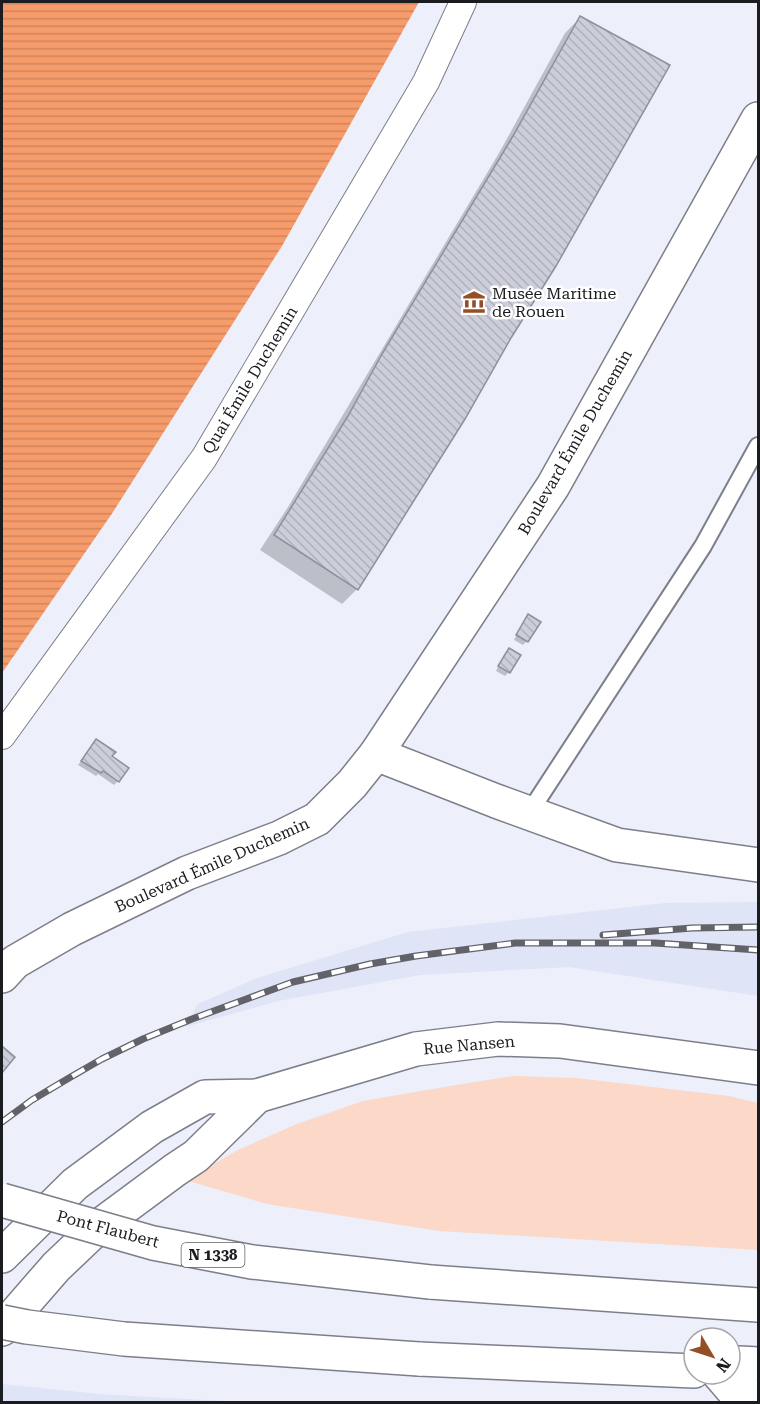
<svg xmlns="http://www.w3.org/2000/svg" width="760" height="1404" font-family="'Roboto Serif',serif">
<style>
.built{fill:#dfe4f6}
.grass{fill:#fbd8c7}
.water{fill:url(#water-rules)}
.shadow{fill:#0003}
.building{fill:url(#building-back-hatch);stroke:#8d909b;stroke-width:1.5}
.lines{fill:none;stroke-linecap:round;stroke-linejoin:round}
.service-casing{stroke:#7c7f89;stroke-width:20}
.pedestrian-casing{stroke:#7c7f89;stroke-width:28}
.minor-casing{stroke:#7c7f89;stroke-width:36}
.primary-casing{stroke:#7c7f89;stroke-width:36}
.trunk-casing{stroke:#7c7f89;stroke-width:36}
.service{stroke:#fff;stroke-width:16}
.pedestrian{stroke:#fff;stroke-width:26}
.minor{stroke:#fff;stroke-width:33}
.primary{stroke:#fff;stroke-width:33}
.trunk{stroke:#fff;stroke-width:33}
.rail-casing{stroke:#62636a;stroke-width:7}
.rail{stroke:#fff;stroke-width:4.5;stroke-dasharray:14;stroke-linecap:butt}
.trunk-bridge-casing{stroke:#7c7f89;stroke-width:36;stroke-linecap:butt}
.trunk-bridge{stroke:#fff;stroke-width:33}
.labels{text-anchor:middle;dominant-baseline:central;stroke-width:5;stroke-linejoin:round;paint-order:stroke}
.shield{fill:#fff;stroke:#5f6063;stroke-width:1.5}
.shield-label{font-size:15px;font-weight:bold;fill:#1b1c20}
.poi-label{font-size:16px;fill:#1b1c20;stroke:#fff;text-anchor:start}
.street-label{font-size:16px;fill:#1b1c20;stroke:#fff}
</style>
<defs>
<pattern id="water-rules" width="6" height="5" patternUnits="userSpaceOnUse" patternTransform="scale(1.5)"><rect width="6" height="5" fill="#f69b6a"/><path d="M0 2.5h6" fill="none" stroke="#d2855c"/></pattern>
<pattern id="building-back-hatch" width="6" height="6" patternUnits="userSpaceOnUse" patternTransform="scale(1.5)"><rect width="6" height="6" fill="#ccceda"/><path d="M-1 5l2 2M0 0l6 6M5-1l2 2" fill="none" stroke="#afb0bb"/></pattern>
</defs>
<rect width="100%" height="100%" fill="#edeffb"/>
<g class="built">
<polygon points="758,902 758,996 569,967 420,975 278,1001 185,1027 198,1004 257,978 408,932 665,903"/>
<polygon points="2,1384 99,1394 241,1402 2,1402"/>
</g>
<polygon class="grass" points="514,1076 576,1078 729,1096 758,1103 758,1250 439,1231 267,1204 185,1180 240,1149 297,1124 363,1101 456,1085"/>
<polygon class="water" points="2,2 419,2 282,246 113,512 2,673"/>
<g class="shadow">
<polygon points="580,18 357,589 342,604 260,550 288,507 499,153 565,33"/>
<polygon points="528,616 527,641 523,645 514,640 524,620"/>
<polygon points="509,650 509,672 505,676 496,671 505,653"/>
<polygon points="96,741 110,756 118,781 114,785 98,774 96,776 78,765"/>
</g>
<g class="building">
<polygon points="580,16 670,65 556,266 511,338 465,419 358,590 274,535 348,416 382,354 513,136"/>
<polygon points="528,614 541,622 528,642 516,635"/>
<polygon points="509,648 521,655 510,673 498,666"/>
<polygon points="96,739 116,752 112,756 129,768 119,782 103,771 101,773 81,761"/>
<polygon points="2,1046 15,1057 2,1073"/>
</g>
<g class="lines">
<g class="service-casing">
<polyline id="service" points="529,813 703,546 758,446"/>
</g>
<g class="pedestrian-casing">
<polyline id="pedestrian" points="2,736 204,458 426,82 463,2"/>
</g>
<g class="minor-casing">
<g id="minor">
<polyline points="376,754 496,801 617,845 758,865"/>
<polyline points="2,976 15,962 72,929 187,873 279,838 317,819 352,784 376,754 553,486 758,119"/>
</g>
</g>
<g class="primary-casing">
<g id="primary">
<polyline points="2,1256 75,1184 152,1127 205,1097 257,1096 416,1049 498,1039 560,1041 758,1068"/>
<polyline points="2,1329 56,1267 98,1227 175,1170 196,1156 257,1096"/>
</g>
</g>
<g class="trunk-casing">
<g id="trunk">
<polyline points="430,1282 758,1305"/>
<polyline points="419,1359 694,1371"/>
<polyline points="730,1367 739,1363 758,1364"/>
<polyline points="719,1374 737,1395 758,1397"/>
</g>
</g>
<use href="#service" class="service"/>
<use href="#pedestrian" class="pedestrian"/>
<use href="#minor" class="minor"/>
<use href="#primary" class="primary"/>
<use href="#trunk" class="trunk"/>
<g class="rail-casing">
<g id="rail">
<polyline points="603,935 692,928 758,927"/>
<polyline points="2,1122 32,1100 69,1078 102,1059 143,1039 192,1019 293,982 370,964 416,956 515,943 655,943 758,950"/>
</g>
</g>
<use href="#rail" class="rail"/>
<g class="trunk-bridge-casing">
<g id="trunk-bridge">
<polyline points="2,1200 153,1243 252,1262 430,1282"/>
<polyline points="2,1322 27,1327 124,1339 419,1359"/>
</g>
</g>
<use href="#trunk-bridge" class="trunk-bridge"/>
</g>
<defs>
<g id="museum-bare" transform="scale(1.8)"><path d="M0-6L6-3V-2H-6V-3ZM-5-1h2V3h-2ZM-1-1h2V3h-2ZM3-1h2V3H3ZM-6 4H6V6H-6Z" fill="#954f27" stroke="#fff" stroke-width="2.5" paint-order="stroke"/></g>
</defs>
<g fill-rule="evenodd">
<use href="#museum-bare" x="474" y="302"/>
</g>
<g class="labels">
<rect class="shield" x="181.5" y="1243" width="63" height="24" rx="4.5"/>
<g class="shield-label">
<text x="213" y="1255">N 1338</text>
</g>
<g class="poi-label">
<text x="492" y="293">Musée Maritime<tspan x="492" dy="18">de Rouen</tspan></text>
</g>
<g class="street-label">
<text transform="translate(250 380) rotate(-59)">Quai Émile Duchemin</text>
<text transform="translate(575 442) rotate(-60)">Boulevard Émile Duchemin</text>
<text transform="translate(212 865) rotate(-24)">Boulevard Émile Duchemin</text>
<text transform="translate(469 1045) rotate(-5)">Rue Nansen</text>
<text transform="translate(108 1229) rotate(15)">Pont Flaubert</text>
</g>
</g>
<rect width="760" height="1404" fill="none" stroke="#1b1c20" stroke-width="6"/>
<g transform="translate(712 1356) rotate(129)"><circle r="28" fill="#ffffff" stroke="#a4a4a6" stroke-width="1.5"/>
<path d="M0-4.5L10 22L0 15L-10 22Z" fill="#954f27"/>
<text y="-9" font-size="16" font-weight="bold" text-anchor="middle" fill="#1b1c20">N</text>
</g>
</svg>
